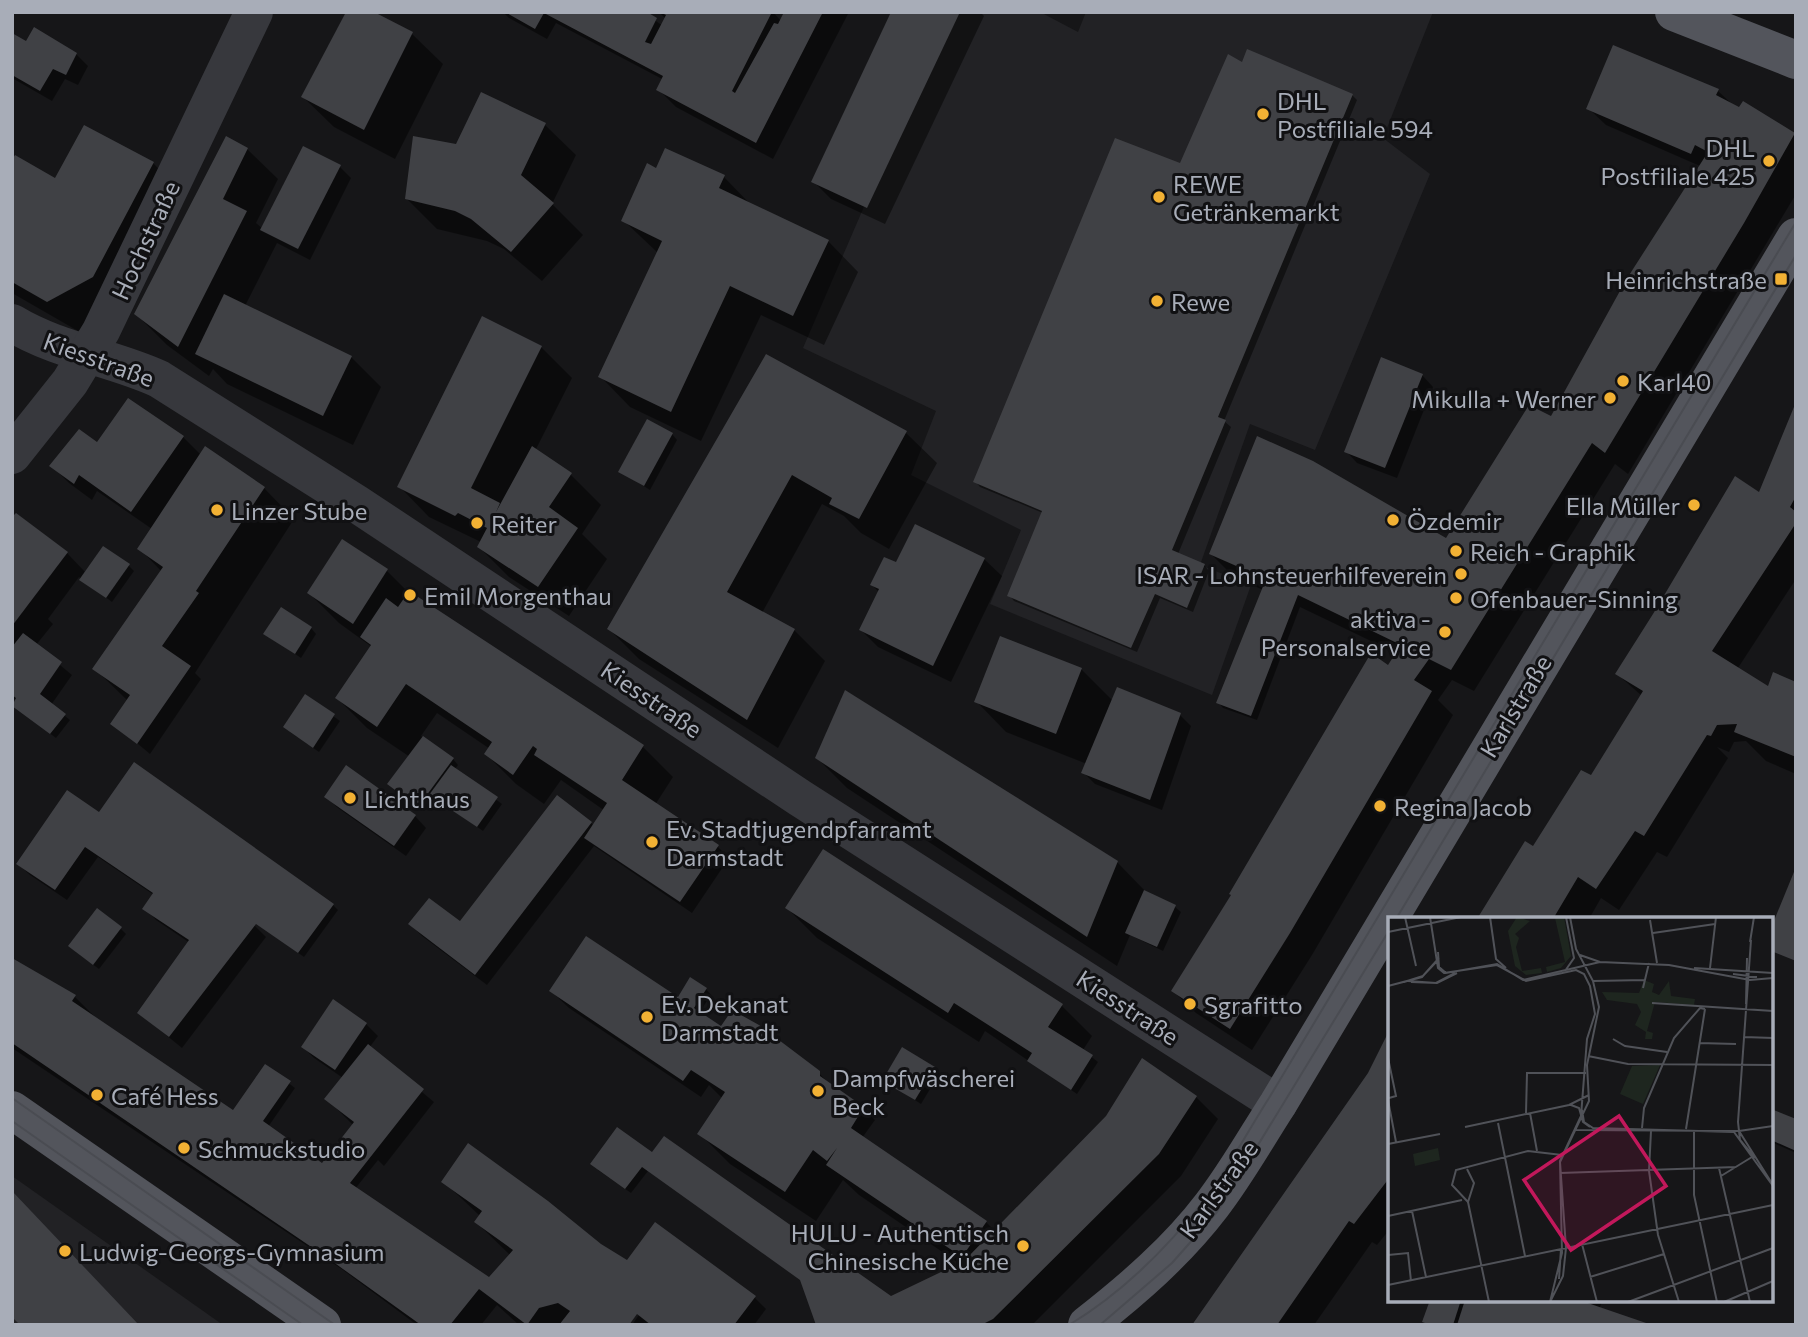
<svg xmlns="http://www.w3.org/2000/svg" width="1808" height="1337" font-family="Commissioner,sans-serif">
<style>
.built{fill:#222225}
.shadow{fill:#0007}
.building{fill:#404145}
.lines{fill:none;stroke-linecap:round;stroke-linejoin:round}
.minor{stroke:#37383d;stroke-width:38}
.major{stroke:#53555c;stroke-width:38}
.tram{stroke:#4a4c52;stroke-width:2}
.poi-dot{fill:#f2b134;stroke:#111113;stroke-width:2.5}
.labels{text-anchor:middle;dominant-baseline:central;stroke-width:6;stroke-linejoin:round;paint-order:stroke}
.poi-label{font-size:24px;fill:#a8adb8;stroke:#111113;text-anchor:start}
.street-label{font-size:24px;fill:#a8adb8;stroke:#111113}
.inset-road{fill:none;stroke:#505258;stroke-width:2}
.view{fill:#c2185b;fill-opacity:0.15;stroke:#c2185b;stroke-width:3.5}
.inset-edge{fill:none;stroke:#a8adb8;stroke-width:3.5}
</style>
<rect width="100%" height="100%" fill="#161618"/>
<g class="built">
<polygon points="948,12 1040,12 1078,32 1086,12 1433,12 1383,138 1430,174 1315,450 1250,424 1200,565 1251,585 1212,695 990,604 1021,530 911,475 936,411 803,348"/>
<polygon points="12,1176 223,1325 12,1325"/>
</g>
<g class="shadow">
<polygon points="370,12 412,34 443,64 395,159 334,127 303,97"/>
<polygon points="503,12 643,12 663,26 666,19 659,12 773,12 781,21 786,12 849,12 773,159 676,107 659,90 664,80 556,23 547,39 509,18"/>
<polygon points="893,12 980,12 984,16 885,224 831,199 813,181"/>
<polygon points="12,35 27,43 76,54 88,66 78,85 65,79 52,101 12,78"/>
<polygon points="1243,64 1352,95 1357,100 1224,421 1231,427 1178,554 1204,565 1209,571 1193,612 1160,598 1137,652 1014,601 1009,595 1043,513 980,487 975,481 1181,166"/>
<polygon points="1718,91 1733,105 1740,109 1743,104 1796,136 1796,194 1628,474 1615,464 1474,691 1452,680 1438,700 1453,715 1312,955 1252,1050 1196,1013 1173,991 1398,654 1300,607 1257,720 1223,708 1218,702 1263,590 1233,576 1211,554 1447,540 1552,419 1700,166 1606,125 1588,108"/>
<polygon points="482,94 545,125 576,155 552,204 583,235 542,281 504,249 487,241 437,229 407,199 457,146"/>
<polygon points="247,149 278,179 256,223 263,229 340,167 351,178 310,260 277,243 245,306 351,357 381,387 353,445 227,384 213,369 209,376 167,345 136,314"/>
<polygon points="12,163 56,181 153,163 183,194 123,307 78,331 12,293"/>
<polygon points="657,170 724,177 752,206 828,241 858,272 824,345 761,315 701,441 630,407 600,376 658,253 623,220"/>
<polygon points="541,347 572,378 535,451 571,475 601,505 582,534 607,559 569,616 509,577 479,547 481,542 429,517 399,486"/>
<polygon points="767,356 906,433 937,463 889,549 861,533 844,516 822,504 762,613 794,630 825,661 778,748 639,659 609,629"/>
<polygon points="1422,375 1433,387 1397,478 1357,463 1346,451"/>
<polygon points="1796,408 1796,579 1738,668 1768,689 1796,684 1796,774 1766,761 1746,741 1734,742 1729,752 1717,747 1728,758 1667,857 1657,852 1619,910 1601,898 1589,919 1479,919 1592,778 1642,696 1617,674 1760,494"/>
<polygon points="672,434 677,440 650,490 620,471"/>
<polygon points="183,437 201,455 264,488 294,519 195,673 201,679 150,754 113,723 128,701 95,669 162,572 139,548 152,529 97,491 92,500 69,483 52,466 98,444"/>
<polygon points="12,520 67,553 86,573 129,566 134,571 112,602 79,577 48,619 53,624 36,645 72,675 51,705 70,720 56,738 19,710 16,701 12,697"/>
<polygon points="984,559 1002,576 951,682 878,647 861,630 879,592 872,585 897,565"/>
<polygon points="387,571 409,593 643,747 673,777 655,805 718,847 729,858 692,913 594,846 487,985 422,936 410,924 461,924 591,823 594,826 605,811 561,780 544,804 516,784 486,754 490,749 437,713 421,736 453,759 458,765 455,769 502,804 483,831 434,797 424,811 395,790 410,757 367,728 337,698 372,647 339,623 309,593"/>
<polygon points="311,628 316,634 301,658 266,634"/>
<polygon points="1081,669 1113,701 1180,715 1191,726 1162,810 1095,784 1083,772 1087,764 1006,732 976,701"/>
<polygon points="305,696 340,721 319,752 290,732"/>
<polygon points="817,758 1117,862 1147,893 1175,907 1181,912 1163,951 1130,935 1117,966 847,788"/>
<polygon points="326,797 415,816 426,828 406,856 338,808"/>
<polygon points="106,820 333,905 338,910 304,957 251,919 250,921 266,937 182,1048 139,1013 190,943 156,920 145,908 154,895 98,857 67,900 30,875 18,864"/>
<polygon points="787,908 1062,1006 1092,1036 1083,1050 1098,1062 1077,1094 985,1031 979,1042 817,938"/>
<polygon points="121,929 126,934 99,969 76,952"/>
<polygon points="12,960 75,997 97,1019 233,1113 266,1066 295,1088 268,1127 323,1165 354,1126 327,1099 343,1078 314,1058 303,1047 334,1002 366,1024 378,1036 369,1048 434,1102 384,1166 378,1160 355,1189 489,1280 510,1255 476,1222 480,1216 443,1181 600,1245 638,1271 755,1298 766,1309 754,1325 632,1325 656,1290 627,1325 519,1325 497,1305 481,1325 417,1325 343,1270 12,1048"/>
<polygon points="706,989 711,995 699,1013 720,1027 819,1073 831,1086 863,1108 875,1120 862,1138 986,1222 995,1231 1196,1097 1218,1119 1181,1176 1032,1325 818,1325 802,1281 648,1171 631,1193 598,1170 652,1154 891,1298 960,1264 859,1195 843,1180 816,1221 730,1164 700,1134 723,1099 709,1085 701,1097 569,1008 551,991 685,1004"/>
<polygon points="1390,1033 1390,1229 1377,1245 1372,1242 1314,1325 1193,1325 1369,1074"/>
<polygon points="934,1068 939,1074 921,1104 884,1080"/>
<polygon points="1771,1111 1796,1121 1796,1153 1771,1142"/>
<polygon points="1432,1300 1603,1300 1599,1309 1645,1325 1428,1325 1424,1321"/>
</g>
<g class="building">
<polygon points="346,12 374,12 413,32 364,130 301,97"/>
<polygon points="505,12 647,12 657,18 645,42 651,44 666,15 660,12 772,12 732,91 735,93 774,23 778,24 784,12 823,12 756,143 656,90 663,76 544,13 535,29"/>
<polygon points="891,12 960,12 867,208 811,182"/>
<polygon points="34,27 77,53 66,75 53,69 40,91 12,75 12,33 26,41"/>
<polygon points="1613,45 1719,89 1716,95 1739,107 1743,101 1795,133 1744,223 1605,453 1592,443 1451,670 1429,659 1414,680 1432,691 1290,933 1230,1029 1171,991 1231,895 1229,894 1371,653 1388,665 1401,645 1298,595 1251,716 1216,703 1266,579 1209,554 1257,436 1313,461 1446,538 1529,405 1551,416 1626,280 1708,152 1695,145 1691,154 1586,109"/>
<polygon points="1247,49 1353,94 1218,417 1226,420 1172,550 1205,564 1187,608 1155,594 1131,648 1007,596 1042,511 973,482 1115,138 1180,163 1228,54 1242,62"/>
<polygon points="481,92 546,123 521,175 554,203 511,252 471,219 455,211 405,199 413,136 456,144"/>
<polygon points="84,125 154,162 93,277 47,302 12,282 12,160 15,155 55,178"/>
<polygon points="226,136 248,148 223,199 247,211 178,347 134,314"/>
<polygon points="303,146 341,165 298,249 260,230"/>
<polygon points="665,148 725,175 719,188 829,240 793,316 730,286 671,412 598,377 662,241 621,221 647,163 656,168"/>
<polygon points="224,294 352,356 323,416 195,354"/>
<polygon points="482,316 542,346 471,488 500,503 496,512 532,446 572,473 549,507 578,528 538,587 477,547 487,528 458,513 455,516 397,487"/>
<polygon points="766,354 907,431 859,519 829,504 832,498 792,475 727,592 795,629 747,720 607,629"/>
<polygon points="1381,357 1423,374 1385,468 1344,452"/>
<polygon points="128,398 184,436 131,512 79,475 74,484 49,466 79,429 97,442"/>
<polygon points="1796,402 1796,496 1790,507 1796,512 1796,523 1712,651 1768,686 1773,672 1796,682 1796,757 1734,732 1737,724 1717,725 1711,736 1707,735 1644,836 1635,831 1596,889 1578,877 1553,919 1477,919 1525,841 1533,846 1581,770 1591,775 1643,691 1615,674 1653,614 1735,476 1759,492"/>
<polygon points="647,419 673,433 644,486 618,472"/>
<polygon points="205,446 265,487 196,591 199,593 162,646 191,666 137,744 110,724 130,695 92,669 163,567 137,549"/>
<polygon points="16,513 68,552 12,626 12,517"/>
<polygon points="915,524 985,558 933,666 859,630 879,589 870,585 884,557 896,562"/>
<polygon points="342,539 388,569 353,624 307,593"/>
<polygon points="103,546 130,564 106,598 79,580"/>
<polygon points="409,591 644,745 622,780 719,845 680,902 584,838 607,803 534,755 537,749 533,746 513,775 484,754 492,742 406,684 377,727 335,698 371,645 360,637 386,598 398,607"/>
<polygon points="281,607 312,627 295,654 263,634"/>
<polygon points="23,633 62,662 40,694 66,714 50,734 12,706 16,698 12,695 12,647"/>
<polygon points="1000,636 1082,668 1056,734 974,702"/>
<polygon points="1117,687 1181,713 1150,800 1081,773"/>
<polygon points="845,690 1118,861 1087,937 815,758"/>
<polygon points="305,694 335,714 313,748 283,727"/>
<polygon points="423,736 454,758 418,807 387,784"/>
<polygon points="134,762 334,904 298,953 256,924 169,1037 137,1013 189,940 142,909 153,893 85,847 55,890 16,864 67,790 99,812"/>
<polygon points="346,765 416,815 394,846 324,797"/>
<polygon points="451,765 498,797 477,827 429,795"/>
<polygon points="557,795 592,822 475,975 408,924 429,898 460,921"/>
<polygon points="823,849 1063,1004 1048,1027 1093,1055 1071,1090 1027,1061 1032,1053 954,1003 948,1013 785,908"/>
<polygon points="1796,867 1796,961 1771,951 1771,928"/>
<polygon points="1144,890 1176,905 1157,947 1125,933"/>
<polygon points="97,908 122,927 93,965 68,946"/>
<polygon points="586,936 678,997 690,977 707,988 694,1008 721,1026 732,1010 759,1025 820,1071 820,1076 864,1107 851,1128 987,1221 962,1257 826,1165 837,1148 827,1161 813,1150 785,1192 697,1134 725,1092 691,1070 683,1081 549,991"/>
<polygon points="12,958 76,995 72,1001 233,1110 265,1064 291,1081 263,1121 322,1163 354,1122 324,1099 368,1044 424,1089 350,1183 489,1277 513,1250 474,1222 482,1211 441,1182 468,1143 548,1201 601,1244 627,1260 655,1222 756,1296 734,1325 651,1325 637,1314 629,1325 559,1325 570,1311 558,1303 539,1308 527,1325 479,1289 450,1325 421,1325 329,1259 12,1043"/>
<polygon points="333,999 367,1023 335,1070 301,1047"/>
<polygon points="1390,1029 1390,1177 1354,1224 1349,1221 1277,1325 1192,1325 1368,1073"/>
<polygon points="902,1047 935,1067 915,1100 882,1081"/>
<polygon points="1142,1058 1197,1096 1159,1154 993,1319 981,1325 816,1325 800,1280 642,1167 625,1189 590,1164 617,1127 652,1152 664,1136 891,1296 964,1261 1106,1116"/>
<polygon points="1771,1109 1796,1119 1796,1151 1771,1140"/>
<polygon points="12,1191 139,1325 20,1325 12,1317"/>
<polygon points="1430,1300 1461,1300 1453,1325 1431,1325 1422,1322"/>
<polygon points="1465,1300 1579,1300 1649,1324 1457,1325"/>
</g>
<g class="lines">
<g class="minor">
<path d="M12,323C58,351 111,357 159,379L357,504L800,798L1278,1104"/>
<polyline points="12,455 70,382 101,331 254,12"/>
</g>
<g class="major">
<polyline points="1674,12 1796,60"/>
<polyline points="12,1110 322,1325"/>
<path d="M1087,1325C1133,1289 1177,1251 1212,1205C1236,1174 1256,1138 1278,1104L1796,237"/>
</g>
<g class="tram">
<polyline points="1396,919 1796,255"/>
<polyline points="12,1098 335,1325"/>
<polyline points="12,1121 303,1325"/>
<path d="M1069,1325C1122,1293 1169,1246 1206,1198C1229,1167 1248,1131 1269,1098L1796,222"/>
<polyline points="1100,1325 1172,1263 1217,1212 1390,929"/>
</g>
</g>
<g class="poi-dot">
<circle cx="1263" cy="114" r="7"/>
<circle cx="1769" cy="161" r="7"/>
<circle cx="1159" cy="197" r="7"/>
<rect x="1774" y="272" width="14" height="14" rx="3.5"/>
<circle cx="1157" cy="301" r="7"/>
<circle cx="1623" cy="381" r="7"/>
<circle cx="1610" cy="398" r="7"/>
<circle cx="1694" cy="505" r="7"/>
<circle cx="217" cy="510" r="7"/>
<circle cx="1393" cy="520" r="7"/>
<circle cx="477" cy="523" r="7"/>
<circle cx="1456" cy="551" r="7"/>
<circle cx="1461" cy="574" r="7"/>
<circle cx="410" cy="595" r="7"/>
<circle cx="1456" cy="598" r="7"/>
<circle cx="1445" cy="632" r="7"/>
<circle cx="350" cy="798" r="7"/>
<circle cx="1380" cy="806" r="7"/>
<circle cx="652" cy="842" r="7"/>
<circle cx="1190" cy="1004" r="7"/>
<circle cx="647" cy="1017" r="7"/>
<circle cx="818" cy="1091" r="7"/>
<circle cx="97" cy="1095" r="7"/>
<circle cx="184" cy="1148" r="7"/>
<circle cx="1023" cy="1246" r="7"/>
<circle cx="65" cy="1251" r="7"/>
</g>
<g class="labels">
<g class="poi-label">
<text x="1277" y="100">DHL<tspan x="1277" dy="28">Postfiliale 594</tspan></text>
<text x="1755" y="147" text-anchor="end">DHL<tspan x="1755" dy="28">Postfiliale 425</tspan></text>
<text x="1173" y="183">REWE<tspan x="1173" dy="28">Getränkemarkt</tspan></text>
<text x="1767" y="279" text-anchor="end">Heinrichstraße</text>
<text x="1171" y="301">Rewe</text>
<text x="1637" y="381">Karl40</text>
<text x="1596" y="398" text-anchor="end">Mikulla + Werner</text>
<text x="1680" y="505" text-anchor="end">Ella Müller</text>
<text x="231" y="510">Linzer Stube</text>
<text x="1407" y="520">Özdemir</text>
<text x="491" y="523">Reiter</text>
<text x="1470" y="551">Reich - Graphik</text>
<text x="1447" y="574" text-anchor="end">ISAR - Lohnsteuerhilfeverein</text>
<text x="424" y="595">Emil Morgenthau</text>
<text x="1470" y="598">Ofenbauer-Sinning</text>
<text x="1431" y="618" text-anchor="end">aktiva -<tspan x="1431" dy="28">Personalservice</tspan></text>
<text x="364" y="798">Lichthaus</text>
<text x="1394" y="806">Regina Jacob</text>
<text x="666" y="828">Ev. Stadtjugendpfarramt<tspan x="666" dy="28">Darmstadt</tspan></text>
<text x="661" y="1003">Ev. Dekanat<tspan x="661" dy="28">Darmstadt</tspan></text>
<text x="1204" y="1004">Sgrafitto</text>
<text x="832" y="1077">Dampfwäscherei<tspan x="832" dy="28">Beck</tspan></text>
<text x="111" y="1095">Café Hess</text>
<text x="198" y="1148">Schmuckstudio</text>
<text x="1009" y="1232" text-anchor="end">HULU - Authentisch<tspan x="1009" dy="28">Chinesische Küche</tspan></text>
<text x="79" y="1251">Ludwig-Georgs-Gymnasium</text>
</g>
<g class="street-label">
<text transform="translate(145 240) rotate(-65)">Hochstraße</text>
<text transform="translate(99 359) rotate(20)">Kiesstraße</text>
<text transform="translate(652 699) rotate(34)">Kiesstraße</text>
<text transform="translate(1515 706) rotate(-59)">Karlstraße</text>
<text transform="translate(1128 1007) rotate(33)">Kiesstraße</text>
<text transform="translate(1218 1189) rotate(-54)">Karlstraße</text>
</g>
</g>
<g transform="translate(1388 917)">
<rect width="385" height="385" fill="#161618"/>
<path d="M129,0L142,4L127,17L131,21L128,30L134,54L153,51L154,56L138,58L127,49L120,14ZM145,0H176L183,39L173,51L159,55L158,50L177,45L167,1ZM256,63L266,67L264,75L271,78L281,64L283,79L307,82L306,88L267,85L259,114L265,116L264,122H257L258,115L247,108L253,95L249,87L219,83L214,75L251,76ZM272,148L255,187L232,177L244,149ZM50,231L52,243L27,249L25,237Z" fill="#1e261f"/>
<path class="inset-road" d="M17,0L28,49M42,0L50,51L56,56L109,48L138,64L188,53L196,57L202,69L207,97L199,122L193,199L172,244L174,336L162,385M102,0L108,42L118,51M262,3L269,46M0,15L73,0M265,16L327,7M363,23L350,205L352,223L367,241M362,25L366,0M50,35L51,50L58,56L109,47L135,63L212,45M192,38L212,45L281,48L362,63L385,61M306,51L385,56M322,51L328,0M177,54L186,41L178,0M345,57L369,60M20,64L48,66L67,56M205,64L257,63M16,65L35,59L50,43M23,65L49,66L69,56M0,69L34,60L51,41M255,71L261,46M264,86L385,94M358,87L359,41M356,120L385,121M225,122L237,129L279,135M311,126L348,127M200,139L240,147L385,148M0,141L8,179L1,181M0,183L8,225M183,188L191,191L195,205L202,210M194,193L196,205L205,211L346,215L385,269M138,196L139,156H198M142,196L149,234M110,206L137,339M77,210L181,188L201,178M254,211L256,191L286,121L312,91L317,92M298,212L317,92M188,213L351,214L385,268M263,214L261,254L270,318L291,385M306,214V278L329,385M351,214L385,209M0,227L52,217M331,251L362,385M79,252L86,266L80,285M172,256L348,250M333,259L364,240M80,285L64,268L68,253L140,234L174,238M80,285L101,385M24,294L38,360M0,299L74,283M194,327L209,385M178,331L172,245L201,184L199,148L211,90L205,64L188,32L182,0M0,338L20,336L23,364M202,360L276,337M171,362L173,332M0,368L385,288M162,385L175,359L178,331M240,385L385,331M336,385L385,364"/>
<path class="view" d="M231,199L278,269L183,333L136,263Z"/>
<rect width="385" height="385" class="inset-edge"/>
</g>
<rect width="1808" height="1337" fill="none" stroke="#a8adb8" stroke-width="28"/>
</svg>
